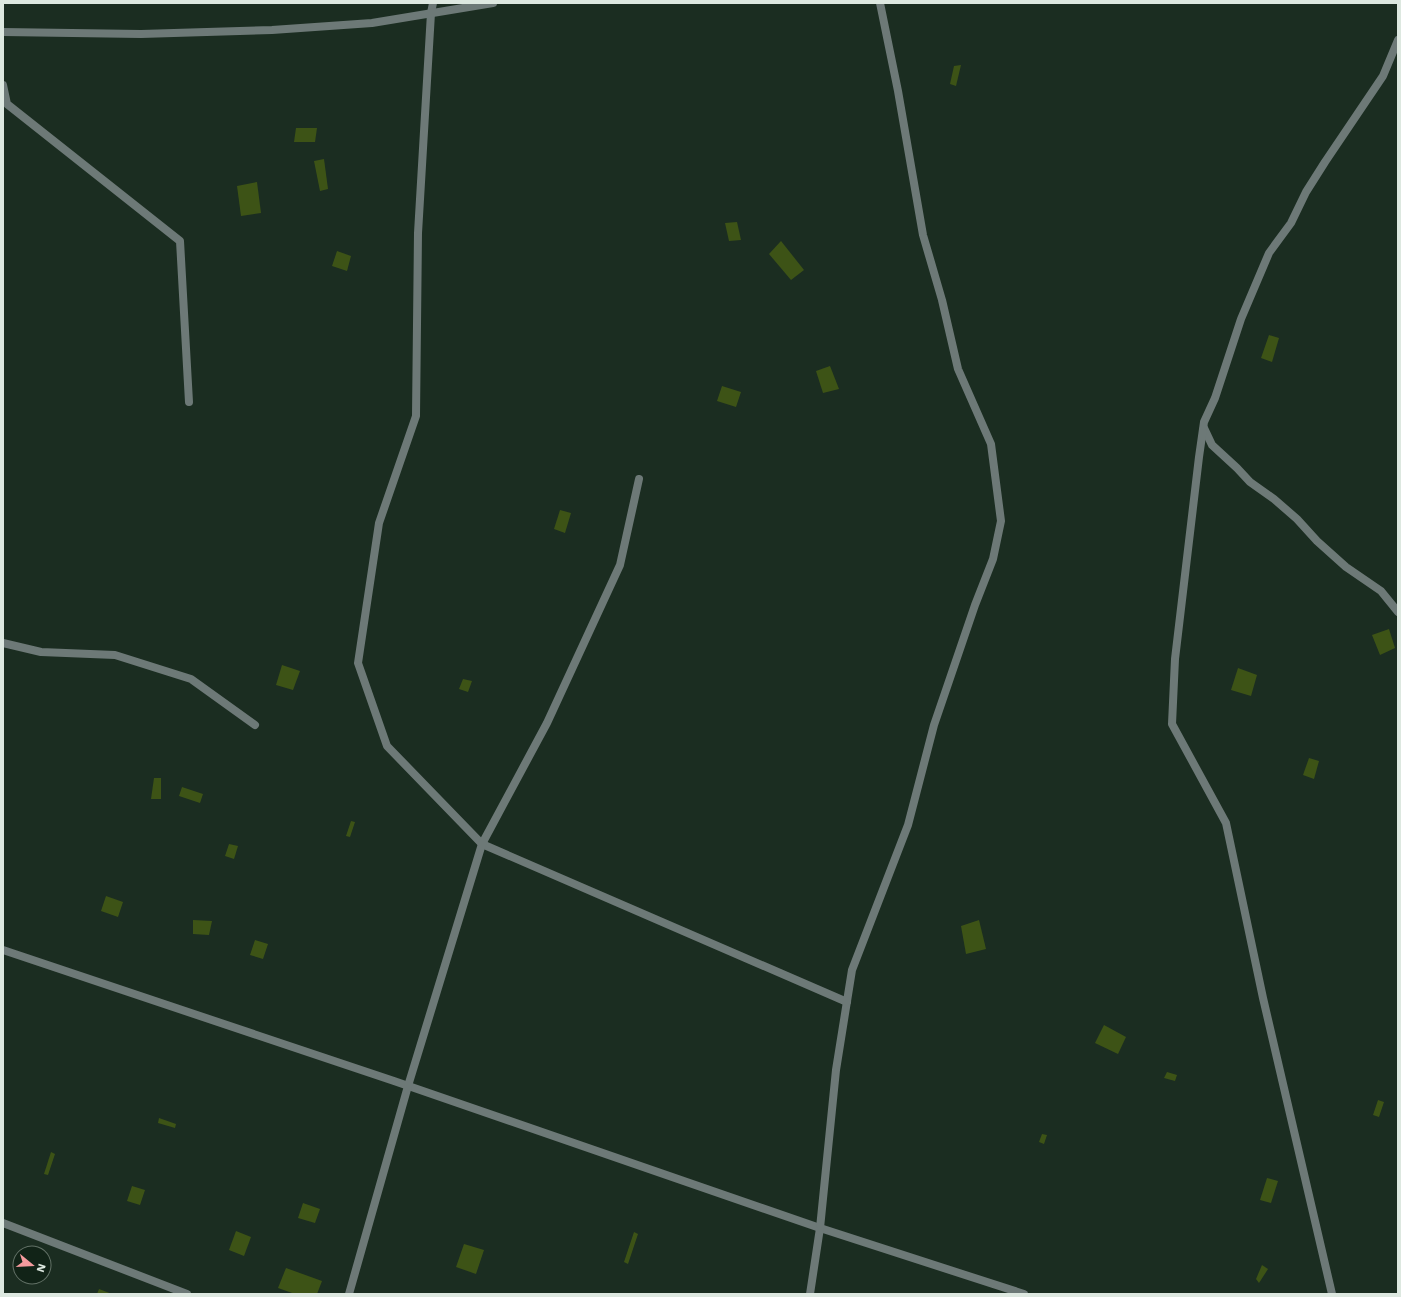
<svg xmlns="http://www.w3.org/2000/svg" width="1401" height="1297" font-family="'Work Sans',sans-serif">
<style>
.building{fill:#3d5316}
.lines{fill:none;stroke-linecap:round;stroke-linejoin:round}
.street{stroke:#6d7977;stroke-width:8}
</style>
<rect width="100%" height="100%" fill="#1b2d21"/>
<g class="building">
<polygon points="961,65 956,86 950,84 954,66"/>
<polygon points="296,128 317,128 315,142 294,142"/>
<polygon points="324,159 328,189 320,191 314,161"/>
<polygon points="257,182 261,213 241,216 237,186"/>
<polygon points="737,222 741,240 729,241 725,223"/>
<polygon points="781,241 804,270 791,280 769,254"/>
<polygon points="337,251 351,256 347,271 332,266"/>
<polygon points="1269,335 1279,338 1272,362 1261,358"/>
<polygon points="830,366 839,389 823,393 816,371"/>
<polygon points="722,386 741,392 736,407 717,401"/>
<polygon points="560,510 571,513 565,533 554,529"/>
<polygon points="1389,629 1395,648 1380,655 1372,635"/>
<polygon points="282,665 300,671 293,690 276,685"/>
<polygon points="1238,668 1257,675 1251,696 1231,690"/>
<polygon points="463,679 472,681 468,692 459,689"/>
<polygon points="1309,758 1319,761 1314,779 1303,775"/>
<polygon points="154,778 161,778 161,799 151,799"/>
<polygon points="182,787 203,794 200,803 179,796"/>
<polygon points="351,821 355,822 350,837 346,836"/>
<polygon points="229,844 238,846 234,859 225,856"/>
<polygon points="106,896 123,902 118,917 101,911"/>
<polygon points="193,920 212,921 209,935 193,934"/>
<polygon points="979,920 986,949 966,954 961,926"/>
<polygon points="255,940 268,944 263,959 250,955"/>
<polygon points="1104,1025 1126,1037 1118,1054 1095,1043"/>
<polygon points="1167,1072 1177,1075 1175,1081 1164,1078"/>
<polygon points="1378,1100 1384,1102 1379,1117 1373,1115"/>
<polygon points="159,1118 176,1124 175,1128 158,1123"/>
<polygon points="1042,1134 1047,1135 1044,1144 1039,1142"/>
<polygon points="51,1152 55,1154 48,1175 44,1174"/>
<polygon points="1267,1178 1278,1181 1271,1203 1260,1200"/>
<polygon points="132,1186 145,1190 140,1205 127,1201"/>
<polygon points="303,1203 320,1209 315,1223 298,1218"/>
<polygon points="236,1231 251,1237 244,1256 229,1250"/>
<polygon points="634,1232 638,1234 628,1264 624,1262"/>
<polygon points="464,1244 484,1250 476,1274 456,1267"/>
<polygon points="1262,1265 1268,1269 1259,1283 1256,1279"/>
<polygon points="286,1268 322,1281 317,1294 295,1294 278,1288"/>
<polygon points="99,1289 112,1294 97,1294"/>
</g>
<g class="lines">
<g class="street">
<polyline points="433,3 431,13 418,233 416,416 379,523 358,663 387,746 482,844 847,1002"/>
<polyline points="3,32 141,34 272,30 372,23 493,3"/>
<polyline points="3,85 7,104 180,241 189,402"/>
<polyline points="1204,428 1212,445 1237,468 1250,482 1274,499 1297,519 1317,541 1346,567 1381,591 1398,612"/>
<polyline points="3,643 41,652 115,655 191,679 255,725"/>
<polyline points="3,950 394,1081 820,1228 1024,1294"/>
<polyline points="3,1223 187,1294"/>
<polyline points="349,1294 408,1086 482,844 547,723 620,565 639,479"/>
<polyline points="810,1294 820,1228 836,1070 852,970 908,825 934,725 975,605 993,559 1001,521 991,444 958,369 942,300 923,235 898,91 880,3"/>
<polyline points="1332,1294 1263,998 1226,823 1172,724 1175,659 1199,457 1204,422 1215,398 1241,319 1269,253 1291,223 1306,192 1325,162 1383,76 1398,40"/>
</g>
</g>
<rect width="1401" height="1297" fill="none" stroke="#dde8e0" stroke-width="8"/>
<g transform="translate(32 1265) rotate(108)"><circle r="19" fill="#112317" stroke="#637267"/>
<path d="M0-3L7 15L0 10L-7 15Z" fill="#f59b9e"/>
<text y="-6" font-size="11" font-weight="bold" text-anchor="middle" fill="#dde8e0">N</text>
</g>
</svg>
